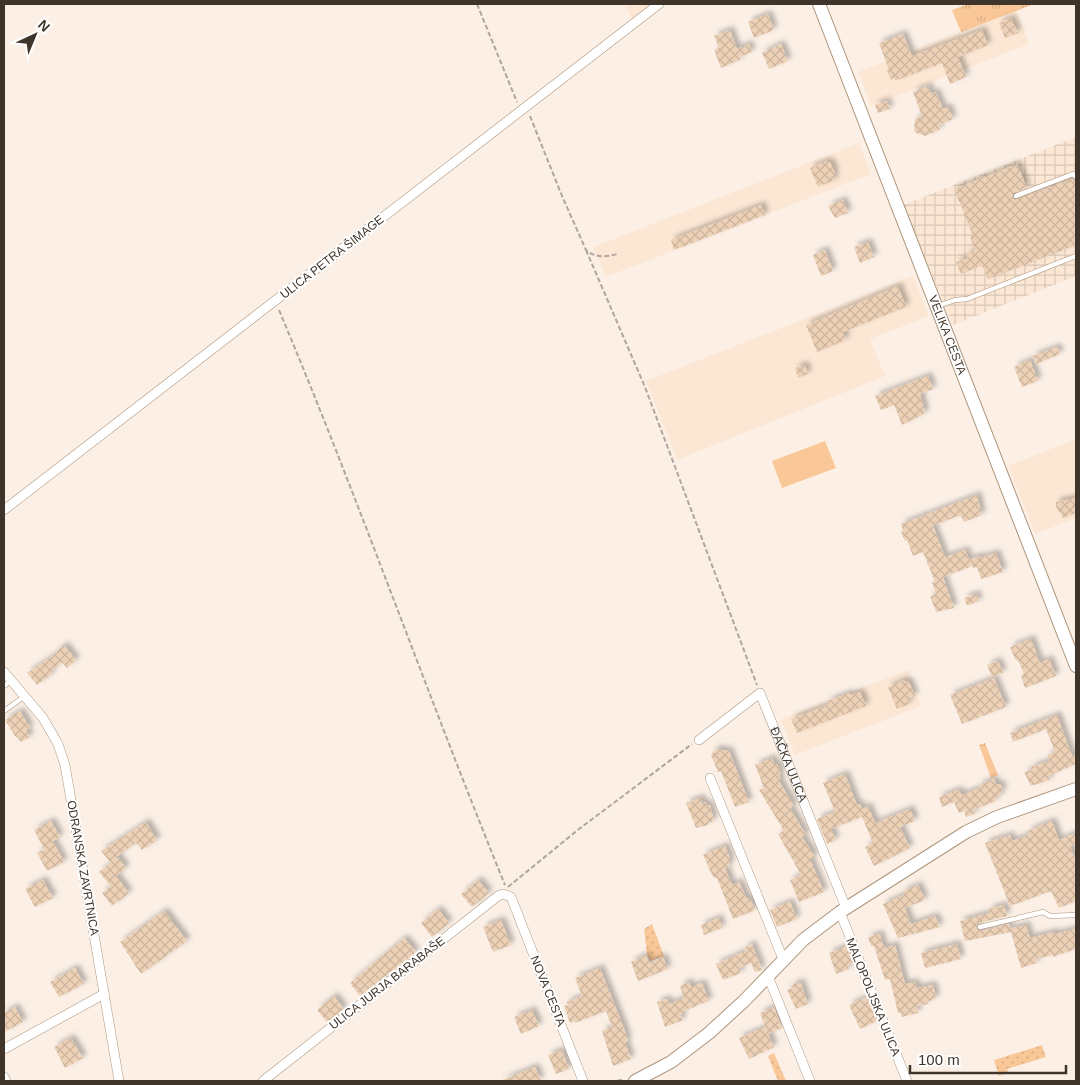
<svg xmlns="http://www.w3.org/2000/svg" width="1080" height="1085" font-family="Helvetica,sans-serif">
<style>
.built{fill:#fce7d4}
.industrial{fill:url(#industrial-grid)}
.grass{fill:url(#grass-tufts)}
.garden{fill:url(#garden-dots)}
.pitch{fill:#fac898}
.building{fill:url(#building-cross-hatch);filter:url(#shadow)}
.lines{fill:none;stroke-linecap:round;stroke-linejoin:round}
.lane-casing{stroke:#ae947b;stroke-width:5.5}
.street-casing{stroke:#ae947b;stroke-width:10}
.secondary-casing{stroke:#ae947b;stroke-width:14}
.path{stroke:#b2a69c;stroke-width:2;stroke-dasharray:5 2.5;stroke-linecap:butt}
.lane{stroke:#fff;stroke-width:4.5}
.street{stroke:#fff;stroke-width:9}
.secondary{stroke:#fff;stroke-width:12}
.labels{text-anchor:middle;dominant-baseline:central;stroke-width:4;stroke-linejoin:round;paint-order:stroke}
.street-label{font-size:12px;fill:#40352a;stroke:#fff}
</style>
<defs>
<pattern id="industrial-grid" width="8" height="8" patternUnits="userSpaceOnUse" patternTransform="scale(1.25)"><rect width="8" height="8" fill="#fce7d4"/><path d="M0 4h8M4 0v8" fill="none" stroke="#d9c7b6"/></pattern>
<pattern id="grass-tufts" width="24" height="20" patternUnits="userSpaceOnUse" patternTransform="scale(1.25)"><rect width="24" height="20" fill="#fac898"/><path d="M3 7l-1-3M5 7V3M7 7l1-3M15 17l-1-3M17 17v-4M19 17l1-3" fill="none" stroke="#d7ac83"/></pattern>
<pattern id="garden-dots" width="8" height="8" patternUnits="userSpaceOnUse" patternTransform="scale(1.25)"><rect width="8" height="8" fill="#fac898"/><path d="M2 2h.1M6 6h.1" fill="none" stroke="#d7ac83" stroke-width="1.8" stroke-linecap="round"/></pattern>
<pattern id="building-cross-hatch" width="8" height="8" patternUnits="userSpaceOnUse" patternTransform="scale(1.25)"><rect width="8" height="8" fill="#edd1b6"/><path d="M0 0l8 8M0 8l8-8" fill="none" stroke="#ccb49d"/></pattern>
<filter id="shadow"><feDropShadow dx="4" dy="-4" stdDeviation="2.5" flood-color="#0004"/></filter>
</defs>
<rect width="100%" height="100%" fill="#fcf0e6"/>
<g class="built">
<polygon points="625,4 653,4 632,19"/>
<polygon points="1016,10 1029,44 871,106 858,72"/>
<polygon points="859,143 871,174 606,277 593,247"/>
<polygon points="913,276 929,316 870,339 885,376 677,460 646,381"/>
<polygon points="1076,439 1076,518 1035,534 1008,466"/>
<polygon points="908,670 921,706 795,755 781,719"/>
</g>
<polygon class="industrial" points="1076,137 1076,276 953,325 903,205"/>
<g class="grass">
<polygon points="968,4 1034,4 961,32 952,10"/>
<polygon points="985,743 998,775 991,778 979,745"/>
</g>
<g class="garden">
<polygon points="652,924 664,956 650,961 647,954 644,929"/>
<polygon points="1042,1045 1046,1057 1007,1069 1008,1073 999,1076 994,1060"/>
<polygon points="774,1053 786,1081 778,1081 768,1056"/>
</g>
<polygon class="pitch" points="825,441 836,468 782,488 772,461"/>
<g class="building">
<polygon points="768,14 774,30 754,38 748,22"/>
<polygon points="1011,18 1018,33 1005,38 999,23"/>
<polygon points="730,30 737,49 749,44 752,52 739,57 740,60 721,68 714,50 719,48 714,36"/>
<polygon points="982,30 988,45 958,57 966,77 950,84 942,63 895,81 894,78 891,80 887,71 889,70 879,43 903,34 912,56"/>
<polygon points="781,44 788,61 769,69 762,53"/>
<polygon points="928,86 931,94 936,92 943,109 948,107 953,119 939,125 940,129 926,136 916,133 914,131 915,119 922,116 913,92"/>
<polygon points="887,101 890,109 878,113 875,105"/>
<polygon points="827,161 828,163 830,162 835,173 833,174 835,180 818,187 810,168"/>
<polygon points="1017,164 1027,188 1013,193 1012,197 1015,200 1072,179 1074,180 1076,187 1076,245 988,279 982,265 961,274 956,262 968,258 966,254 975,250 970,237 973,236 954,189"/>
<polygon points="843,200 848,213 835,218 828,206"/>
<polygon points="761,205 765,215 674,250 671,240"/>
<polygon points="868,242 874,257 860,263 854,247"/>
<polygon points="825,250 833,271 821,276 813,255"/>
<polygon points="898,286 906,307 843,332 846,340 817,352 806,325"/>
<polygon points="1057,347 1060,354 1036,364 1033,356"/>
<polygon points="1030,360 1038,381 1022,387 1014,367"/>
<polygon points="805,365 808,374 798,378 795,368"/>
<polygon points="928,376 933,389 920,394 925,411 924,414 902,425 894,405 881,410 875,396"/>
<polygon points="977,495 982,515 964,522 961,516 958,516 933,526 945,557 965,550 972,566 943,577 954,608 936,612 930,596 936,594 932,582 935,582 923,552 913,556 907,540 905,541 901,532 903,531 901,524"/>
<polygon points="1076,498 1076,513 1063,518 1056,507 1056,502"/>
<polygon points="996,553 1003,572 981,579 977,567 973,568 970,559 979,556 980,558"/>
<polygon points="976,594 979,601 967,606 964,598"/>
<polygon points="1031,639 1040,663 1049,659 1056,676 1025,688 1021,676 1024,674 1018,660 1016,661 1010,647"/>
<polygon points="64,645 76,660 67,668 62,662 50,672 52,674 37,685 27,673 57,653 56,652"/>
<polygon points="998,661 1003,673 992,677 987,665"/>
<polygon points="994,678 1006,707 962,724 950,695"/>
<polygon points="904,680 905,682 908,681 910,684 915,696 907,699 909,704 897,709 888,687"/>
<polygon points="860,692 866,706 797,733 791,719 830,704 828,701 849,693 850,695"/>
<polygon points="20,711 30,728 26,730 30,737 21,742 18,738 15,736 5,720"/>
<polygon points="1057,715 1072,756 1076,754 1076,764 1048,776 1050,780 1031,786 1024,772 1032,770 1031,767 1050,761 1047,755 1055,752 1046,729 1013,742 1010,733"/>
<polygon points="716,749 729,751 749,802 735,807 721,771 718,772 711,755"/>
<polygon points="772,758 775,765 777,764 781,773 779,774 781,781 779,781 794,806 790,808 806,835 802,837 815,857 810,859 824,892 799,902 790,880 801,875 778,834 783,831 783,829 759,790 764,788 755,765"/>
<polygon points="845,774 857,805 860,804 862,809 868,806 875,823 910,809 915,821 900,827 910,848 874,866 865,847 873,843 862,817 831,829 836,840 827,844 817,819 835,812 823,783"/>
<polygon points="994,779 996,784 1001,785 1003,790 1000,793 1001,796 995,798 996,801 973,810 975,814 966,817 964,811 959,813 954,802 942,807 939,797 959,790 961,795 980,788 979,785"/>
<polygon points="700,798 703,803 705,802 707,806 710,805 714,821 708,823 708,825 696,828 686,803"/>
<polygon points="51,821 60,837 53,841 64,862 47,871 37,853 44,849 34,830"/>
<polygon points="1052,821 1059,840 1076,833 1076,843 1070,846 1076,862 1076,901 1059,908 1051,891 1010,906 985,843 1010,835 1012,841 1029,835 1028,831"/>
<polygon points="146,822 157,840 142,850 136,843 117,856 126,868 116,876 129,893 112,906 102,893 111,886 99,872 111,863 101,851"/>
<polygon points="725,846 730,858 729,867 725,868 732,885 739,882 747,899 750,898 755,910 733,919 717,878 715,878 712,875 703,855"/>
<polygon points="43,880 53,898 35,907 25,889"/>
<polygon points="478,880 489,893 472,907 461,894"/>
<polygon points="918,885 925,900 905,908 911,924 935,916 940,927 898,938 883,904 904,895 903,891"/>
<polygon points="790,902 797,919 777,927 770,910"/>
<polygon points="1004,905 1007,916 979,923 976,926 977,929 981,931 1009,924 1010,929 1026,925 1030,938 1054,932 1055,934 1076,929 1076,949 1053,957 1053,955 1036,959 1037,963 1021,968 1011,932 965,941 960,921 990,913 989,909"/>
<polygon points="438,909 449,923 432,937 421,923"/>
<polygon points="164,911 187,941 141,974 120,942"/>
<polygon points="719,918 722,928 704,935 701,925"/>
<polygon points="501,920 511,945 493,952 483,927"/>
<polygon points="880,934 884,948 895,945 905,984 915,982 917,988 933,985 936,998 927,1002 928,1004 917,1006 918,1013 902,1017 900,1012 898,1013 890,979 885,980 874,946 871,946 868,937"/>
<polygon points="404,938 416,952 360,996 350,983"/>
<polygon points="752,944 762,970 755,972 751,963 739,968 741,973 723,980 716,964 746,951 744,948"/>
<polygon points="957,944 961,959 925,968 921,953"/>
<polygon points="847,946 854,963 847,966 849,969 836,974 829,953"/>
<polygon points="646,955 649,963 663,957 668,969 638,981 631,962"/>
<polygon points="75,968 84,984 59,997 50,982"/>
<polygon points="600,968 625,1031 628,1041 625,1042 631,1059 613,1066 602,1031 612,1027 606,1011 575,1023 574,1021 570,1023 564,1006 568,1005 567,1002 582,996 575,978"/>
<polygon points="689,982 691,987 702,983 709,1001 683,1011 683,1013 680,1015 683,1020 665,1027 657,1002 667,999 669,1004 684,998 680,986"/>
<polygon points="797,983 801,983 808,1004 796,1009 787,990 793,988 792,985"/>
<polygon points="334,996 344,1009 327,1022 317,1010"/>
<polygon points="867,997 877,1021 860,1029 849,1005"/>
<polygon points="15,1007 23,1022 4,1032 4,1013"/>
<polygon points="774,1007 782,1028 768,1034 760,1013"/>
<polygon points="532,1010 539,1026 521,1034 514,1017"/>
<polygon points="765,1027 774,1047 749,1059 739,1038"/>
<polygon points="71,1038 83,1058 65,1068 54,1047"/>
<polygon points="562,1050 569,1069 556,1074 548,1055"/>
<polygon points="535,1067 541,1081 500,1081"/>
</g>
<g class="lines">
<g class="lane-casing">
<g id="lane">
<polyline points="1016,196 1073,174 1076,177"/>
<polyline points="938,306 955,300 967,299 1076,256"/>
<polyline points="4,686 11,681"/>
<polyline points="4,711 25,696"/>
<polyline points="980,927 1043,912 1050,916 1076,915"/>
</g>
</g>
<g class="street-casing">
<g id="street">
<polyline points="4,510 659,4"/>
<polyline points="4,672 43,718 58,744 65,765 119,1081"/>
<path id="s1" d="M699,740L760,693L846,908"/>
<polyline points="710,778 783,959"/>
<polyline points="840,912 907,1081"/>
<polyline points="768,976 810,1081"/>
<polyline points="4,1049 104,994"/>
<polyline points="4,1077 6,1081"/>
<polyline points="263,1081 498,896 503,894 511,897 583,1081"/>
</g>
</g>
<g class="secondary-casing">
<g id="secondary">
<path id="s2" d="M819,4L1076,666"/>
<polyline points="635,1081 671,1062 709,1033 744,1001 803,940 840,912 966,832 997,817 1076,789"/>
</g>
</g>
<g class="path">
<polyline points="477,4 517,102"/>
<path d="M530,116L562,196L586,250C595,258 606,257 617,254"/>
<polyline points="586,250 645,387 757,685"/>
<path d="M279,310C359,500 427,694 505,885"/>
<polyline points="508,887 579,829 692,744"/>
<polyline points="617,1081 624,1079"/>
</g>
<use href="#lane" class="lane"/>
<use href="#street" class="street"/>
<use href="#secondary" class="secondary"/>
</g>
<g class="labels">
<g class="street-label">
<text transform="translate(332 257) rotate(-38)">ULICA PETRA ŠIMAGE</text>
<text stroke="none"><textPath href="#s2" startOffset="355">VELIKA CESTA</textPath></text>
<text stroke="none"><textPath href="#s1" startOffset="154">ĐAČKA ULICA</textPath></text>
<text transform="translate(83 868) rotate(80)">ODRANSKA ZAVRTNICA</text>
<text transform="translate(387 983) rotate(-38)">ULICA JURJA BARABAŠE</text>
<text transform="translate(548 991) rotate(68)">NOVA CESTA</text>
<text transform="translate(873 997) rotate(68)">MALOPOLJSKA ULICA</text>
</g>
</g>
<rect width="1080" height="1085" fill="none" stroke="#40352a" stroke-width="10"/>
<g transform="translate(35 35) rotate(44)" stroke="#ffffff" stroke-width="4" paint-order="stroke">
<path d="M0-4L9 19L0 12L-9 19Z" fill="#40352a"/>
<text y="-8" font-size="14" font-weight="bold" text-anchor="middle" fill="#40352a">N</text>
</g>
<path d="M910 1065v8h156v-8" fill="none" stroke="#40352a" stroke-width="2.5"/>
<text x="918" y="1065" font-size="15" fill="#40352a" stroke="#ffffff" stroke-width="4" paint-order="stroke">100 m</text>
</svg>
